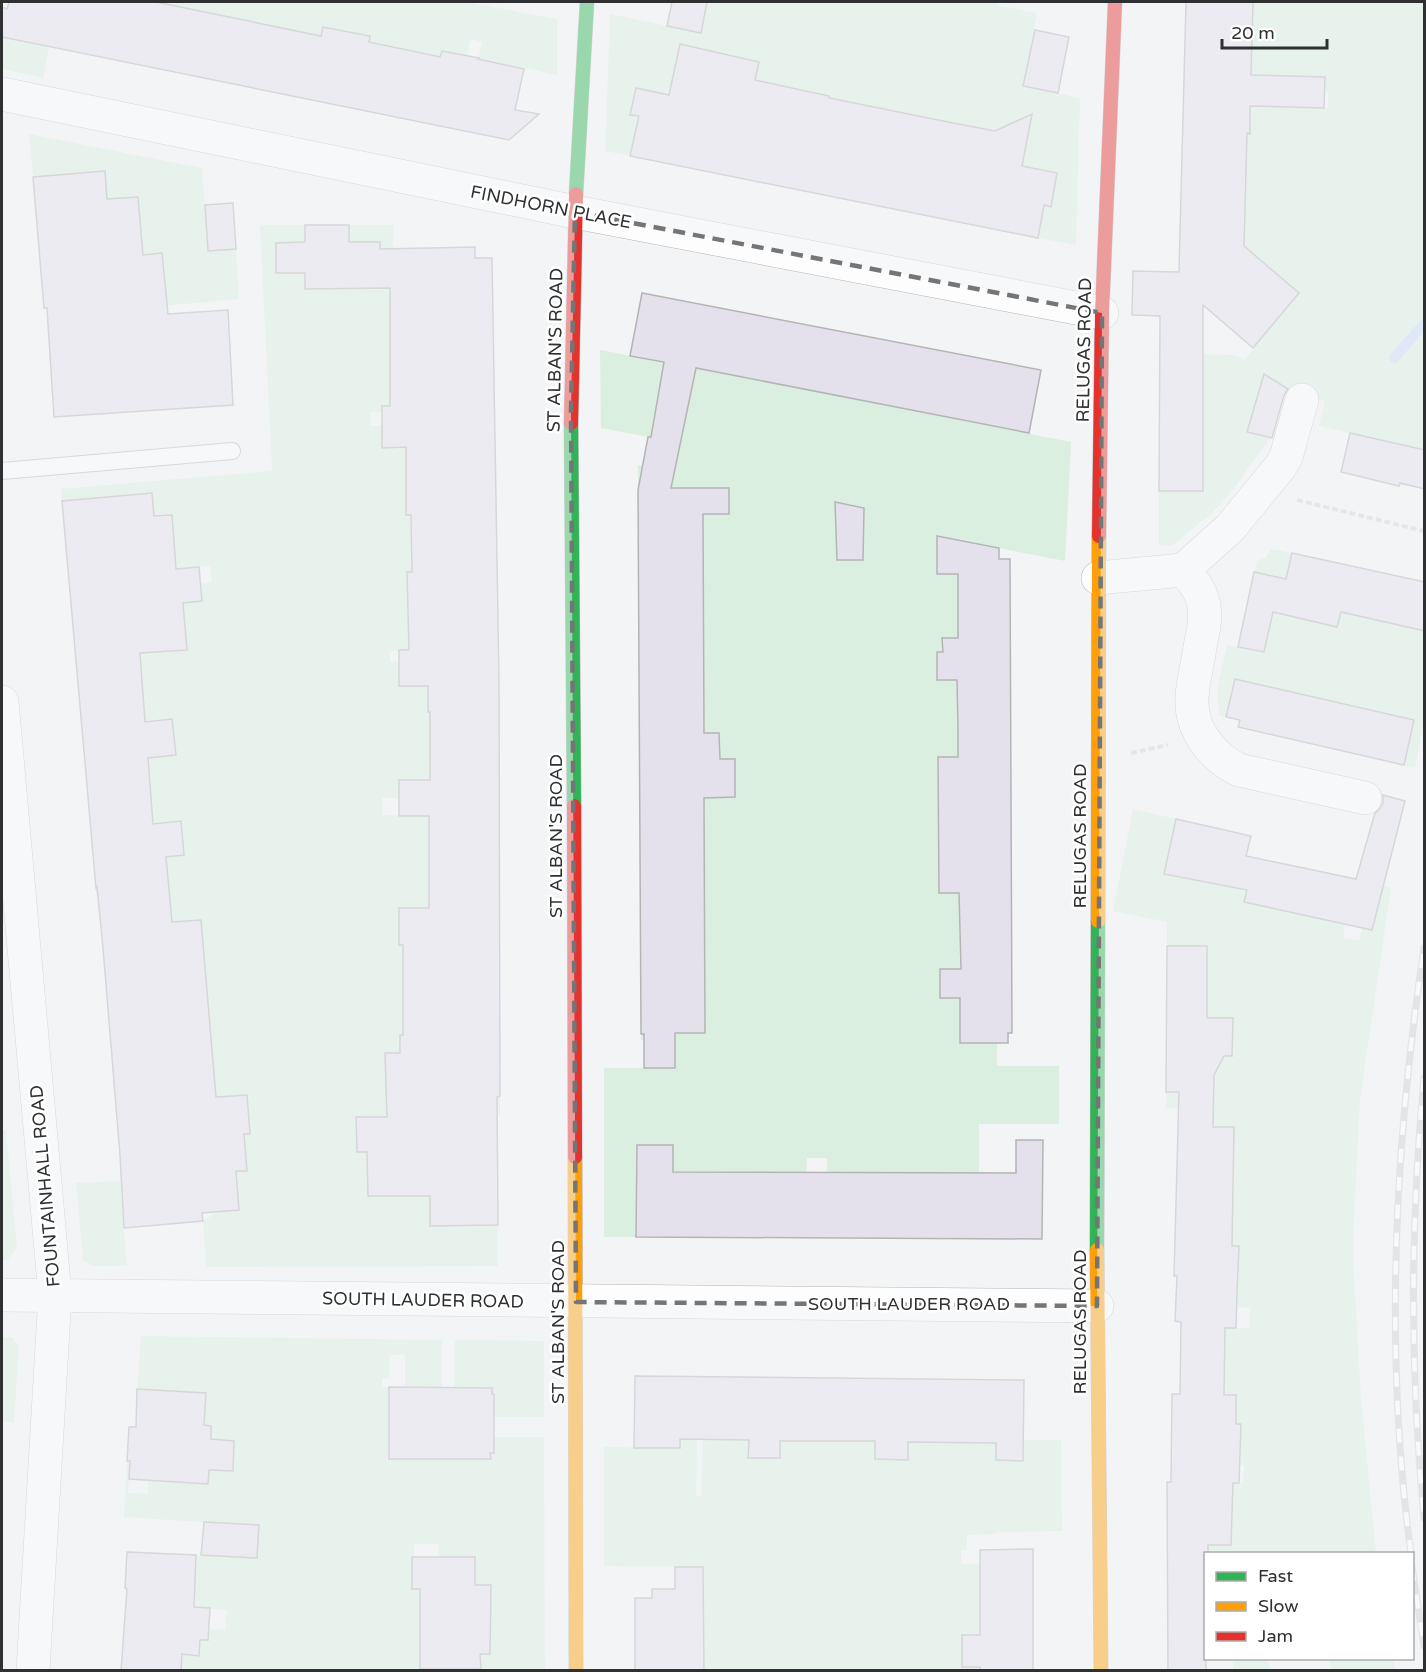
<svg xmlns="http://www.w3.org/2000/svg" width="1426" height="1672" font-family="'Varela Round',sans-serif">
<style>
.green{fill:#dbefe1}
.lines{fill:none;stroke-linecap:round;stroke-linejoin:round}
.stream{stroke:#c5daf8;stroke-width:10}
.building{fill:#e5e1ec;stroke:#b4b4b5;stroke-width:1.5}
.lane-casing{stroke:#b5b6b7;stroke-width:18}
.street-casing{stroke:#b5b6b7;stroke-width:34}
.fast-casing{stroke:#b5b6b7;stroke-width:15}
.slow-casing{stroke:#b5b6b7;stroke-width:15}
.jam-casing{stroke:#b5b6b7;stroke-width:15}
.path{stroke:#d4d5d6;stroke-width:4;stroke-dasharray:6 3;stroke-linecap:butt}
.lane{stroke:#fdfdfe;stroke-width:16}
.street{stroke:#fdfdfe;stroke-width:33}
.fast{stroke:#30b455;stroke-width:14}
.slow{stroke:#ff9f0a;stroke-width:14}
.jam{stroke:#e5322d;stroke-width:14}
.rail-casing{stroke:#d0d1d1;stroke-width:7}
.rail{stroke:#fff;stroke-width:4.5;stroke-dasharray:14;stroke-linecap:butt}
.marked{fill:none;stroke:#747576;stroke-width:4.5;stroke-dasharray:12 8;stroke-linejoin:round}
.labels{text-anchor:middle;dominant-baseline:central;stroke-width:5;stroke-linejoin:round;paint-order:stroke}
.street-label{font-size:18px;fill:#2f3031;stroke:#fff}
</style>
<rect width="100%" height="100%" fill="#f3f4f5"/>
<g class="green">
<polygon points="156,2 466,2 557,19 557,75 478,59 482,42 471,39 466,62 449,52 442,51 441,57 329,35 330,28 323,27 322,36"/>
<polygon points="707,2 999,2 999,6 1037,13 1023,86 1080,98 1076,245 1038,238 1044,205 1051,206 1057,173 1019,165 972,126 872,107 868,124 826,114 829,96 755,81 759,62 737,57 674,96 636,89 630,114 639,116 630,156 605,151 610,14 701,33"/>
<polygon points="1203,2 1424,2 1424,448 1421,448 1412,486 1399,486 1408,446 1319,426 1325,401 1298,396 1265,375 1249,432 1270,438 1233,490 1212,513 1173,545 1159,546 1159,491 1203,491 1203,434 1159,433 1159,417 1202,417 1203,360 1160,360 1159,353 1236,355 1244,360 1299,293 1264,263 1244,287 1216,133 1250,133 1251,102 1257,102 1261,106 1328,108 1328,93 1325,92 1325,77 1261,76 1251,78 1252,46 1185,44 1186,16 1203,16"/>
<polygon points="2,37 49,47 43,78 2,69"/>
<polygon points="29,134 202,168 208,251 236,249 239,299 50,316 113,258 105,172 33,177"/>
<polygon points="260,225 305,225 305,242 276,243 276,273 305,273 305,289 349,242 349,225 394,225 390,299 425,405 382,406 382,412 371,412 370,426 382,426 382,448 425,447 423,528 411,528 412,544 424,607 498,606 498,623 428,625 421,650 390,651 390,662 399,661 399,686 421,686 428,683 428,712 437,712 443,753 430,753 429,783 399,798 382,798 383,815 421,816 429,812 429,911 422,908 399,908 399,945 421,945 403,991 403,1007 430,1097 500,1096 500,1115 356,1118 357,1152 430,1151 368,1179 368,1196 400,1196 422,1191 498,1225 498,1266 206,1267 203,1221 219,1211 236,1171 247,1170 246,1153 188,1139 249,1134 187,1100 204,958 201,920 181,921 173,927 170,896 96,895 96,888 158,882 155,853 180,821 164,823 162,826 153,827 151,799 88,792 87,785 150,780 148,751 176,755 172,720 145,727 143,697 79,702 79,684 139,649 144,649 150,652 187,650 135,607 202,601 201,583 212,582 210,566 131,573 155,533 173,531 172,515 154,516 152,493 62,501 61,489 272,471"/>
<polygon points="600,350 685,366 656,412 686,418 696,368 1071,442 1065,561 937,536 958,574 958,638 942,638 943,652 937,652 937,680 958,680 959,757 938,757 939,893 959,893 960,969 940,998 960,998 960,1043 997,1043 997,1066 1059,1066 1059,1124 979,1124 979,1173 827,1173 827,1158 807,1158 806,1173 673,1172 673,1145 637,1145 636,1237 604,1237 604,1068 675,1068 675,1040 641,1040 641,1034 705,1033 704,798 735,759 720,759 719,733 703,733 702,514 728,514 729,488 638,488 638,465 674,472 681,443 601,428"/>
<polygon points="1271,549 1292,553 1280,604 1309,620 1337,627 1352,566 1362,568 1352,614 1424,631 1424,720 1415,768 1404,766 1414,720 1332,701 1331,705 1233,685 1226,717 1219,715 1217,690 1227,645 1264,652 1280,578 1254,572 1257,561 1266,557"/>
<polygon points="1133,809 1176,819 1164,874 1191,880 1196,863 1247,890 1244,902 1296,914 1307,870 1325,872 1315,917 1345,924 1343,938 1359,941 1362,928 1372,930 1383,885 1391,888 1360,1100 1354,1219 1354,1274 1361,1398 1376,1553 1208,1553 1208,1545 1225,1483 1243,1483 1244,1466 1240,1465 1241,1424 1218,1424 1236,1409 1236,1396 1219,1395 1212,1367 1225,1367 1226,1328 1249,1328 1250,1308 1237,1307 1239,1246 1223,1245 1223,1218 1176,1217 1176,1201 1233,1200 1234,1128 1178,1126 1178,1108 1166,1108 1166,1092 1213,1092 1214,1056 1232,1055 1233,1018 1207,1018 1207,946 1167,946 1167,922 1113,911"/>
<polygon points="2,1130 6,1130 17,1248 7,1260 2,1260"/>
<polygon points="122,1181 123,1193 121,1194 127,1266 93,1266 83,1261 76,1183"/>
<polygon points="141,1336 442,1340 442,1387 417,1387 417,1396 405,1387 405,1355 390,1355 389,1378 382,1378 382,1387 389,1388 389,1459 409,1460 410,1449 416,1459 490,1459 490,1453 494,1452 494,1437 544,1437 545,1669 481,1669 480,1654 490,1654 491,1585 475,1585 475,1557 439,1557 438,1544 414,1544 414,1557 412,1557 412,1589 420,1589 420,1670 181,1670 182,1654 199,1656 200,1640 208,1640 209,1629 225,1630 227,1610 159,1604 195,1574 196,1555 257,1558 259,1526 124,1517 127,1461 130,1461 128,1493 148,1494 149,1462 180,1482 194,1483 209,1470 233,1471 234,1441 211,1439 211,1426 204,1425 206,1393 137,1389"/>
<polygon points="2,1337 12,1337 19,1347 14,1422 2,1422"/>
<polygon points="455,1340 544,1341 544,1417 494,1417 494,1394 492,1394 491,1388 454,1387"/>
<polygon points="680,1439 697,1440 696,1494 699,1498 701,1494 703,1440 749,1440 748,1458 780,1458 780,1440 875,1441 875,1459 907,1460 908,1442 996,1443 996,1460 1023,1461 1024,1440 1061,1440 1062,1531 999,1532 992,1534 967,1535 967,1550 961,1550 961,1564 980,1564 980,1635 962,1636 962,1667 980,1667 980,1670 703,1670 703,1567 604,1566 604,1447 679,1448"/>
<polygon points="1233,1659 1267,1659 1271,1670 1233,1670"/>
<polygon points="1328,1659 1393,1659 1396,1670 1333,1670"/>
</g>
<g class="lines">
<polyline class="stream" points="1394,358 1424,324"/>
</g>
<g class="building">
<polygon points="9,2 156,2 321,36 323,27 370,36 369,42 440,57 442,51 479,58 478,59 524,69 515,110 539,114 509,140 2,37 2,7 7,9"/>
<polygon points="672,2 707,2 701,33 667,26"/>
<polygon points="1186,2 1253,2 1251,75 1325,77 1324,108 1250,106 1250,134 1247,133 1244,246 1299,293 1253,348 1203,305 1203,491 1159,491 1160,316 1132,315 1133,271 1179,272"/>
<polygon points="1035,30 1069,37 1058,93 1023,86"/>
<polygon points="680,44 759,62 755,80 829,96 829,98 948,122 995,131 1032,114 1022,166 1057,173 1051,207 1044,205 1038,238 630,156 639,116 630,115 636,88 669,95"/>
<polygon points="105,171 107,199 138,197 143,255 162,253 168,314 228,310 233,405 54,417 47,308 44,308 33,177"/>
<polygon points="233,203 236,249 208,251 205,205"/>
<polygon points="305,225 349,225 349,242 380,242 380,249 475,247 475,258 492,258 499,682 500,1096 497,1097 498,1225 430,1226 430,1196 368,1196 367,1152 357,1152 356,1117 387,1117 385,1053 400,1053 400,1035 403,1035 403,945 399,945 399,908 429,908 429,816 399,816 399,780 430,780 430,712 428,712 428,686 399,686 399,650 409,650 407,572 412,572 411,515 406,515 406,447 382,448 382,406 390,406 390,288 305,289 305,273 276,273 276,243 305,242"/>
<polygon points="642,293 1041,370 1029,433 696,368 671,488 729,488 729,514 703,514 704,733 719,733 720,759 735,759 735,797 704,798 705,1033 675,1033 675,1068 644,1068 644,1034 641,1034 638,490 648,437 651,437 664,362 630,356"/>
<polygon points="1264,374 1288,389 1284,395 1272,438 1247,432"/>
<polygon points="1350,433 1425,450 1425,489 1400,483 1399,486 1341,472"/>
<polygon points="152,493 154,516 172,515 176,569 199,567 202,601 183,603 187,650 140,653 145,722 172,719 176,755 148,758 153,824 181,821 184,855 166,857 172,922 201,920 216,1097 247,1095 250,1134 244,1134 247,1171 236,1171 239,1210 202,1213 203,1221 124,1228 120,1155 103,948 97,887 96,888 62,501"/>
<polygon points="835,502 864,508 863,560 837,560"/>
<polygon points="937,536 999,548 999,559 1010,559 1012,1033 1008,1033 1008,1043 960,1043 960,998 940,998 940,969 961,969 959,893 939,893 938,757 958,757 958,729 957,680 937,680 937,652 943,652 942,638 958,638 958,574 937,574"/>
<polygon points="1292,553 1425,582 1425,631 1341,612 1337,627 1273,612 1264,652 1238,647 1254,572 1286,579"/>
<polygon points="1235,679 1414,720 1404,765 1238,727 1240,720 1226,717"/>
<polygon points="1383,795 1405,801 1372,930 1244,902 1247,890 1164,874 1176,819 1251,836 1246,856 1356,879 1375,813 1379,810 1383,803"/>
<polygon points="1167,946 1207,946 1207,1018 1233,1018 1232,1056 1224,1056 1214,1075 1213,1127 1234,1127 1232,1246 1239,1246 1237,1292 1236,1328 1225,1328 1224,1395 1236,1395 1236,1424 1241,1424 1239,1483 1233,1483 1231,1545 1208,1545 1208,1554 1206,1554 1206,1671 1168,1671 1167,1482 1171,1482 1172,1394 1180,1394 1181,1322 1175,1321 1177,1276 1174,1276 1179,1092 1166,1092"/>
<polygon points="1016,1140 1043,1140 1042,1239 636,1237 637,1145 673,1145 673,1172 1016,1173"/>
<polygon points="635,1376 1024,1380 1023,1461 996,1460 996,1443 908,1442 908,1460 875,1459 875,1441 780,1441 780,1458 748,1458 749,1440 680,1439 680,1448 634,1448"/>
<polygon points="389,1387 492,1388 492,1394 494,1394 494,1453 490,1453 491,1459 389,1459"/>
<polygon points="137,1389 206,1393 204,1425 211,1426 211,1439 234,1441 233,1471 209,1470 208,1484 129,1479 130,1461 127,1461 129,1427 136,1427"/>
<polygon points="204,1522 259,1525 257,1558 201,1555"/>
<polygon points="1033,1549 1033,1671 980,1671 980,1667 962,1667 962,1635 980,1635 980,1550"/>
<polygon points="127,1552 196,1555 194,1607 210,1608 208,1640 200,1640 199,1656 182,1654 181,1671 121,1671 127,1589 125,1588"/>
<polygon points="412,1557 475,1557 475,1585 491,1585 490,1654 480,1654 481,1669 420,1669 420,1589 412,1589"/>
<polygon points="675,1567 703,1567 704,1671 635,1671 635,1598 652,1598 652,1589 675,1589"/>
</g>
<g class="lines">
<g class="lane-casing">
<polyline id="lane" points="2,471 232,451"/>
</g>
<g class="street-casing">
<g id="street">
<polyline points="2,94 575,212 1102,313"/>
<polyline points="1183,570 1230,528 1280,467 1286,457 1302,400"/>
<path d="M1098,578L1183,570C1192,579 1200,589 1203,601C1207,617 1203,632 1200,647C1198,663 1193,680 1192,697C1190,729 1212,757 1239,770L1365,798"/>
<polyline points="2,702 55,1295 33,1670"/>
<polyline points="2,1295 1097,1306"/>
</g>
</g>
<g class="fast-casing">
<g id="fast">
<polyline points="576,194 587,2"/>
<polyline points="571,423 574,806"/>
<polyline points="1097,1250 1098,921"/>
</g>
</g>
<g class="slow-casing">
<g id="slow">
<polyline points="1098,921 1099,536"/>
<polyline points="575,1157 576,1670"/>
<polyline points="1097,1250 1101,1670"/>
</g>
</g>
<g class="jam-casing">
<g id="jam">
<polyline points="571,423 576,194"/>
<polyline points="1099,536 1102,313 1115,2"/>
<polyline points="574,806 575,1157"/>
</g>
</g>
<g class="path">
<polyline points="1297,500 1424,531"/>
<polyline points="1131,753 1168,745"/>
</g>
<use href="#lane" class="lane"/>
<use href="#street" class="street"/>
<use href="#fast" class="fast"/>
<use href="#slow" class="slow"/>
<use href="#jam" class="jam"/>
<g class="rail-casing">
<g id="rail">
<path d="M1424,1078C1410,1225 1410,1371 1424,1518"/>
<path d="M1411,1554C1384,1353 1394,1148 1424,948"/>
<polyline points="1412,1567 1424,1646"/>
</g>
</g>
<use href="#rail" class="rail"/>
</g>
<path d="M0 0H1426V1672H0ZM575,212L1102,313L1097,1306L576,1302L571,411Z" fill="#f3f4f5" fill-opacity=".55" fill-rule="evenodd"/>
<path class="marked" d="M575,212L1102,313L1097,1306L576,1302L571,411Z"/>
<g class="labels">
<g class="street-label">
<text transform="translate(551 207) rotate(11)">FINDHORN PLACE</text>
<text transform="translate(555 350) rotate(-89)">ST ALBAN'S ROAD</text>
<text transform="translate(1084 350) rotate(-89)">RELUGAS ROAD</text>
<text transform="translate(556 836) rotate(-90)">ST ALBAN'S ROAD</text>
<text transform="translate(1080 836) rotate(-90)">RELUGAS ROAD</text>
<text transform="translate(45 1186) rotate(-95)">FOUNTAINHALL ROAD</text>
<text transform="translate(423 1300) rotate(1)">SOUTH LAUDER ROAD</text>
<text x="909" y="1304">SOUTH LAUDER ROAD</text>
<text transform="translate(558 1322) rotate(-90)">ST ALBAN'S ROAD</text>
<text transform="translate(1080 1322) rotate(-90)">RELUGAS ROAD</text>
</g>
</g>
<rect width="1426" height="1672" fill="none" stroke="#2f3031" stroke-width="6"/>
<rect x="1204" y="1552" width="210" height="108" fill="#ffffff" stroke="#acacad" stroke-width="1.5"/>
<rect x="1216" y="1572" width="30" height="9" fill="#30b455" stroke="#acacad" stroke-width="1.5"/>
<text x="1258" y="1582" font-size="18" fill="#2f3031">Fast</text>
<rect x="1216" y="1602" width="30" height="9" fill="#ff9f0a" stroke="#acacad" stroke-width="1.5"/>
<text x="1258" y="1612" font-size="18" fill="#2f3031">Slow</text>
<rect x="1216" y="1632" width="30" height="9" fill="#e5322d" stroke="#acacad" stroke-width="1.5"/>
<text x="1258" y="1642" font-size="18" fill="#2f3031">Jam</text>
<path d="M1222 39v9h105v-9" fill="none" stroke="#2f3031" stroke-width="3"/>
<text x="1231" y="39" font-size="18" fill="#2f3031" stroke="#ffffff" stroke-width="4.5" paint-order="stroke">20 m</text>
</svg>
